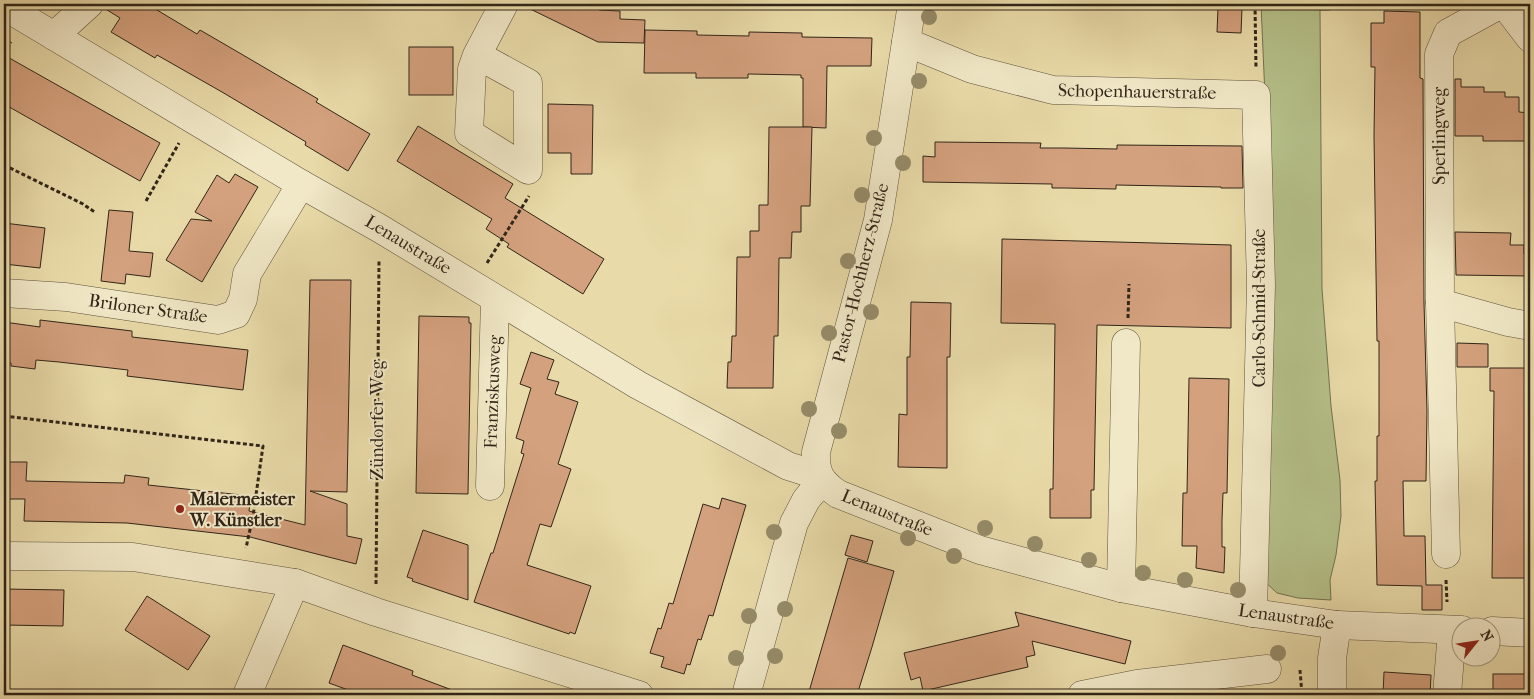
<svg xmlns="http://www.w3.org/2000/svg" width="1534" height="699" font-family="'IM FELL French Canon',serif">
<style>
.green{fill:#b5c089;stroke:#737250}
.building{fill:#d4a17e;stroke:#312518}
.lines{fill:none;stroke-linecap:round;stroke-linejoin:round}
.minor-casing{stroke:#5f523c;stroke-width:29}
.path{stroke:#312518;stroke-width:3;stroke-dasharray:4 2.5;stroke-linecap:butt}
.minor{stroke:#f1e8c7;stroke-width:28}
.tree{fill:#968c69}
.poi-dot{fill:#8f2418;stroke:#f1e8c7;stroke-width:2}
.labels{text-anchor:middle;dominant-baseline:central;stroke-width:4;stroke-linejoin:round;paint-order:stroke}
.street-label{font-size:18px;fill:#312518;stroke:#f1e8c7}
.poi-label{font-size:18px;font-weight:bold;fill:#312518;stroke:#f1e8c7;text-anchor:start}
</style>
<rect width="100%" height="100%" fill="#e9dba9"/>
<filter id="stains"><feTurbulence type="fractalNoise" baseFrequency=".004" numOctaves="4"/><feColorMatrix values="0 0 0 0 .2 0 0 0 0 .09 0 0 0 0 .02 0 0 0 .5 -.17"/></filter>
<radialGradient id="worn" r=".72"><stop offset=".6" stop-color="#630" stop-opacity="0"/><stop offset="1" stop-color="#630" stop-opacity=".3"/></radialGradient>
<polygon class="green" points="1261,4 1329,4 1330,10 1320,10 1322,289 1331,406 1340,480 1341,516 1336,555 1330,580 1331,600 1298,598 1277,593 1263,580 1265,97"/>
<g class="building">
<polygon points="104,4 147,4 197,34 200,30 243,55 318,99 316,102 370,134 348,171 305,145 306,142 222,92 157,55 155,58 111,32 120,18 104,8"/>
<polygon points="520,4 602,4 599,10 620,11 620,19 645,20 644,43 598,42"/>
<polygon points="1218,8 1242,8 1241,33 1217,32"/>
<polygon points="1384,11 1420,12 1420,78 1423,79 1424,303 1427,411 1426,481 1403,481 1404,536 1425,536 1426,585 1442,585 1442,610 1422,610 1422,586 1377,585 1375,481 1377,481 1377,436 1379,436 1379,341 1377,341 1374,136 1375,67 1371,67 1371,23 1384,23"/>
<polygon points="645,30 697,31 697,35 749,36 749,32 802,33 802,37 872,38 871,66 827,66 826,128 803,127 803,78 801,78 801,75 748,74 748,78 696,78 696,73 644,73"/>
<rect x="409" y="47" width="44" height="48"/>
<polygon points="4,55 160,143 140,181 4,104"/>
<polygon points="1455,79 1461,79 1461,87 1484,87 1484,92 1505,92 1505,97 1519,97 1519,112 1530,113 1530,141 1483,141 1483,136 1455,136"/>
<polygon points="548,104 593,105 592,174 571,174 571,153 548,153"/>
<polygon points="418,126 513,184 505,198 604,259 583,294 507,247 509,244 486,229 492,219 397,161"/>
<polygon points="769,127 812,127 810,206 801,206 801,232 792,232 791,258 779,258 778,336 774,336 773,388 727,388 728,362 731,362 732,336 736,336 737,257 750,257 750,231 759,231 759,205 768,205"/>
<polygon points="935,142 1041,143 1040,148 1064,148 1117,149 1117,145 1242,146 1243,188 1221,188 1221,187 1116,185 1116,189 1064,188 1052,188 1052,184 923,182 923,156 935,157"/>
<polygon points="235,174 258,187 202,282 166,260 191,219 212,221 195,212 217,175 229,183"/>
<polygon points="109,210 133,212 129,251 153,253 150,277 126,274 125,284 101,281"/>
<polygon points="4,223 45,228 40,268 4,264"/>
<polygon points="1455,232 1511,233 1510,245 1524,245 1524,254 1530,254 1530,276 1456,275"/>
<polygon points="1002,239 1231,245 1231,328 1097,325 1094,490 1091,490 1091,518 1050,518 1050,489 1053,489 1055,324 1001,323"/>
<polygon points="310,280 351,280 347,492 310,491 347,504 347,536 362,539 356,564 250,537 127,523 24,521 25,499 4,499 4,462 27,462 26,481 124,483 125,475 149,478 148,485 251,496 249,511 305,525"/>
<polygon points="911,302 951,303 950,357 947,357 947,468 898,467 899,414 907,415 907,357 910,357"/>
<polygon points="419,316 469,317 469,323 471,323 468,494 416,493"/>
<polygon points="40,320 132,331 132,337 248,350 243,390 127,376 128,370 59,362 36,360 35,369 11,366 11,363 4,362 4,322 40,327"/>
<polygon points="1457,343 1488,344 1488,367 1457,367"/>
<polygon points="531,352 554,360 547,379 559,382 555,394 578,402 558,464 571,469 551,527 540,524 527,565 591,586 575,634 570,632 569,634 474,602 491,553 493,553 524,454 521,453 524,441 516,438 531,388 520,384"/>
<polygon points="1490,368 1525,368 1525,392 1530,392 1530,578 1492,578 1494,391 1490,391"/>
<polygon points="1189,378 1229,379 1227,493 1223,493 1222,520 1222,547 1225,547 1224,573 1196,568 1197,546 1182,546 1183,493 1187,493"/>
<polygon points="722,498 746,505 713,616 709,615 701,640 698,639 690,665 687,664 684,674 661,667 664,657 650,653 658,628 661,629 669,603 673,604 703,504 719,509"/>
<polygon points="423,530 468,545 468,600 412,581 413,579 407,577"/>
<polygon points="851,535 873,541 867,562 845,555"/>
<polygon points="848,558 894,571 872,647 857,695 850,695 832,690 830,695 808,695"/>
<polygon points="4,589 64,590 63,626 4,625"/>
<polygon points="147,596 210,636 188,670 125,630"/>
<polygon points="1015,612 1131,641 1125,664 1032,641 1035,655 1026,657 1028,667 923,691 920,677 911,680 904,653 1019,626"/>
<polygon points="343,645 413,671 412,675 460,693 460,695 362,695 329,683"/>
<polygon points="1384,672 1431,675 1430,695 1383,695"/>
<rect x="1493" y="674" width="37" height="21"/>
</g>
<g class="lines">
<g class="minor-casing">
<g id="minor">
<path d="M912,4L878,220L816,452C815,474 821,482 838,494L980,550L1121,588L1253,613L1337,625L1462,630"/>
<polyline points="1504,4 1530,38"/>
<polyline points="4,6 301,184 379,228 638,385 788,466 807,472 817,471"/>
<polyline points="54,36 89,4"/>
<polyline points="906,42 972,69 1053,90 1256,95 1261,285 1253,613"/>
<polyline points="477,55 528,83 528,170 469,133 472,69 477,55 504,4"/>
<polyline points="4,293 66,297 218,320 236,314 243,299 247,274 301,184"/>
<polyline points="1440,303 1508,322 1530,326"/>
<polyline points="490,486 495,299"/>
<polyline points="1446,554 1440,303 1439,54 1448,33 1501,4"/>
<polyline points="4,556 133,557 295,583 376,612 639,695"/>
<polyline points="1121,588 1126,343"/>
<polyline points="1492,631 1530,633"/>
<polyline points="247,695 295,583"/>
<polyline points="746,695 794,523 806,500 822,480"/>
<polyline points="1082,695 1137,684 1267,669"/>
<polyline points="1332,695 1332,658 1337,625"/>
<polyline points="1447,695 1452,630"/>
</g>
</g>
<g class="path">
<polyline points="1255,4 1256,69"/>
<polyline points="4,54 11,42"/>
<polyline points="4,165 83,204 96,213"/>
<polyline points="146,201 179,143"/>
<polyline points="487,263 529,196"/>
<polyline points="1128,318 1129,284"/>
<polyline points="4,416 263,446 253,516 246,548"/>
<polyline points="1446,580 1447,602"/>
<polyline points="376,584 379,261"/>
<polyline points="1300,670 1302,695"/>
</g>
<use href="#minor" class="minor"/>
</g>
<g class="tree">
<circle cx="929" cy="17" r="8"/>
<circle cx="919" cy="81" r="8"/>
<circle cx="874" cy="138" r="8"/>
<circle cx="903" cy="163" r="8"/>
<circle cx="862" cy="195" r="8"/>
<circle cx="848" cy="261" r="8"/>
<circle cx="871" cy="312" r="8"/>
<circle cx="829" cy="333" r="8"/>
<circle cx="809" cy="409" r="8"/>
<circle cx="839" cy="431" r="8"/>
<circle cx="985" cy="528" r="8"/>
<circle cx="774" cy="532" r="8"/>
<circle cx="908" cy="538" r="8"/>
<circle cx="1035" cy="544" r="8"/>
<circle cx="954" cy="556" r="8"/>
<circle cx="1089" cy="560" r="8"/>
<circle cx="1143" cy="573" r="8"/>
<circle cx="1185" cy="580" r="8"/>
<circle cx="1238" cy="590" r="8"/>
<circle cx="785" cy="609" r="8"/>
<circle cx="749" cy="616" r="8"/>
<circle cx="1278" cy="653" r="8"/>
<circle cx="775" cy="656" r="8"/>
<circle cx="736" cy="658" r="8"/>
</g>
<circle class="poi-dot" cx="180" cy="509" r="5"/>
<g class="labels">
<g class="street-label">
<text transform="translate(1137 92) rotate(1)">Schopenhauerstraße</text>
<text transform="translate(1439 136) rotate(-90)">Sperlingweg</text>
<text transform="translate(408 245) rotate(31)">Lenaustraße</text>
<text transform="translate(861 273) rotate(-76)">Pastor-Hochherz-Straße</text>
<text transform="translate(1259 308) rotate(-90)">Carlo-Schmid-Straße</text>
<text transform="translate(148 309) rotate(8)">Briloner Straße</text>
<text transform="translate(493 392) rotate(-88)">Franziskusweg</text>
<text transform="translate(377 420) rotate(-90)">Zündorfer Weg</text>
<text transform="translate(887 513) rotate(22)">Lenaustraße</text>
<text transform="translate(1286 617) rotate(8)">Lenaustraße</text>
</g>
<g class="poi-label">
<text x="190" y="499">Malermeister<tspan x="190" dy="21">W. Künstler</tspan></text>
</g>
</g>
<rect width="1534" height="699" fill="none" stroke="#e9dba9" stroke-width="20"/>
<rect x="5" y="5" width="1524" height="689" fill="none" stroke="#312518" stroke-width="2.5"/>
<rect x="10" y="10" width="1514" height="679" fill="none" stroke="#312518"/>
<g transform="translate(1476 642) rotate(60)"><circle r="24" fill="#f1e8c7" stroke="#a49a81"/>
<path d="M0-4L9 19L0 12L-9 19Z" fill="#8f2418"/>
<text y="-8" font-size="14" font-weight="bold" text-anchor="middle" fill="#312518">N</text>
</g>
<rect width="100%" height="100%" filter="url(#stains)"/>
<rect width="100%" height="100%" fill="url(#worn)"/>
</svg>
